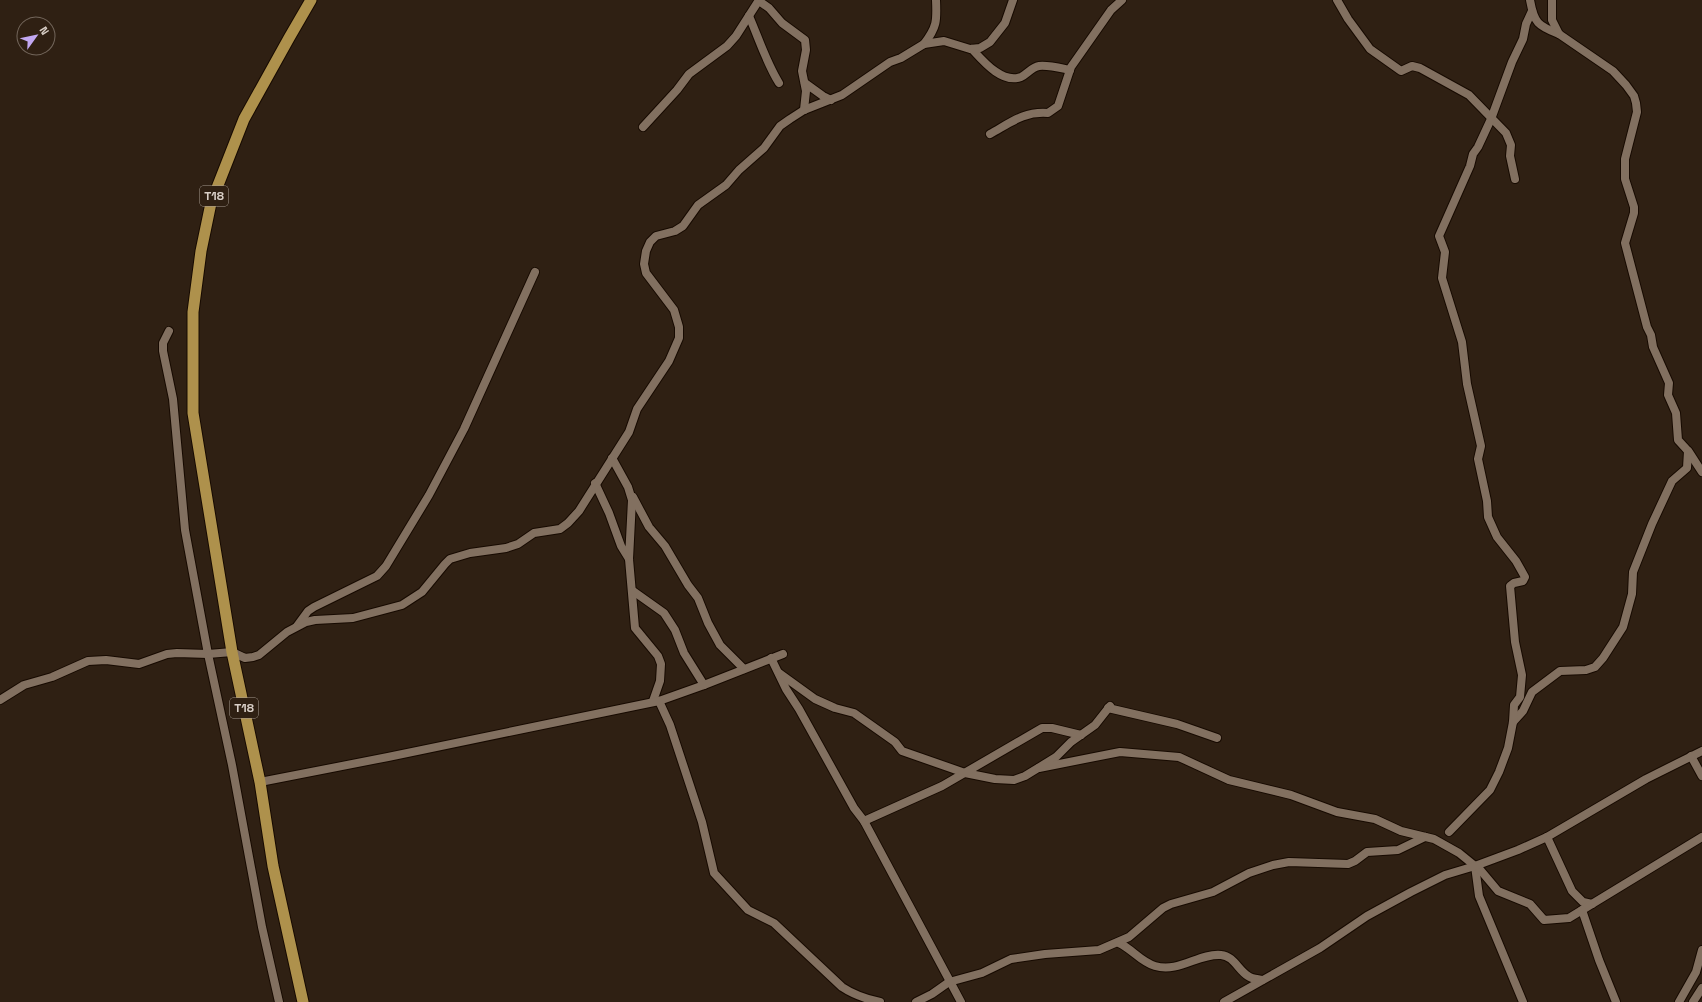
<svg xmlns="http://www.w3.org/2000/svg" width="1702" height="1002" font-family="'Space Grotesk',sans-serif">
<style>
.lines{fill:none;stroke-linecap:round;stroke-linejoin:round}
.minor-casing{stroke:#170a01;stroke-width:10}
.trunk-casing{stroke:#170a01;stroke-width:13}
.minor{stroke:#827060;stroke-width:8}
.trunk{stroke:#ae914c;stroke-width:11}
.labels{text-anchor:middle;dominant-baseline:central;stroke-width:3;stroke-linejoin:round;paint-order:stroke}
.shield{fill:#2f2013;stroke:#a69a91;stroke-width:1}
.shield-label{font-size:12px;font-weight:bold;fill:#d9cfc7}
</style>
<rect width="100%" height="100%" fill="#2f2013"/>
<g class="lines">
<g class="minor-casing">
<g id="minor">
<polyline points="1337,0 1348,19 1370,49 1401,71 1412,66 1420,68 1469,95 1506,133 1511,145 1510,156 1515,179"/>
<path d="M1530,0C1534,23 1538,26 1559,34"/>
<polyline points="1552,0 1552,20 1559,34 1613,71 1626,85 1634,96 1636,103 1637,112 1625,159 1625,179 1634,207 1634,213 1625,243 1647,327 1651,335 1653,347 1669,383 1668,395 1676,413 1678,440 1689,452 1702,472"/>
<polyline points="759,1 769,8 782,23 805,40 806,50 802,71 806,91 804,110"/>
<path d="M749,16C759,39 766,62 779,83"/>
<path d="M924,44C937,27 937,21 936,0"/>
<path d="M972,49C983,61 1002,84 1021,77C1027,74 1032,67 1039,66C1049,65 1060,68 1070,70"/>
<polyline points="805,83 823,96 831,100"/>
<polyline points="643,127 677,90 689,74 727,46 736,36 759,0"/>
<path d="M990,134C1010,123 1024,111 1048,113L1058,106L1071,67L1111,10L1122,0"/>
<polyline points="169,331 163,343 163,351 173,399 185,530 208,654 232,765 262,927 279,1002"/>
<polyline points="612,458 628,487 632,500 629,559 635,628 658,656 661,664 660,681 653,701"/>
<polyline points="595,483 609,513 621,546 629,559"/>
<polyline points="633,497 649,527 665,546 688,585 698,598 708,623 720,645 744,669"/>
<polyline points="633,591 664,613 675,630 684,653 704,685"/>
<polyline points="297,626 308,611 314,607 377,576 386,566 429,495 464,429 535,272"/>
<polyline points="771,658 786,689 799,709 854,808 864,821 961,1002"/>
<polyline points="779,673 815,699 835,708 854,713 895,742 902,751 965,773 995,779 1014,780 1025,776 1056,757 1071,742 1095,725 1110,706"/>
<polyline points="0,700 24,685 52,677 88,661 106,660 139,664 167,654 177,653 208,654 232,652 245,658 253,657 259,655 287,632 306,622 315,620 353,618 402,605 422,592 445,564 450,559 470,553 506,548 518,544 534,533 560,529 568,523 579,511 629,432 637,409 669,361 679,338 679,327 674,310 646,273 644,264 646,251 650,242 656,236 675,231 683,226 698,205 726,185 739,170 764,148 780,126 790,119 804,110 842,95 890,62 901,58 924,44 944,41 970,49 980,48 990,42 1005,23 1013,0"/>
<path d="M659,701L670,725L702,822L714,873L748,910L774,923L842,987C854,995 866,999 880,1002"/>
<polyline points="1108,708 1177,724 1217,738"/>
<polyline points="1513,722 1523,711 1532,692 1560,671 1586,670 1595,667 1603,658 1623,627 1632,594 1633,572 1652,524 1672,481 1687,468 1688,451"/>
<polyline points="1691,756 1702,776"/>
<polyline points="1039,768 1120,752 1179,757 1229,780 1291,795 1337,812 1375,819 1401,831 1434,839 1459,853 1475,866 1479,896 1523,1002"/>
<polyline points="260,782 388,757 659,701 704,685 783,654"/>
<polyline points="864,821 942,786 1042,728 1052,728 1081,735"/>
<polyline points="1449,832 1490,790 1499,772 1508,748 1513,722 1514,705 1520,697 1522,675 1515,642 1510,586 1514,583 1523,581 1525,577 1516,561 1497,537 1488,517 1487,501 1478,459 1481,446 1467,384 1462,342 1442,278 1445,252 1439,236 1470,166 1473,154 1478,147 1491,119 1512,62 1523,39 1526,24 1532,11"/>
<polyline points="1547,837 1572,891 1583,902 1592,904"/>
<polyline points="1477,866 1498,891 1530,904 1544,920 1569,918 1702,837"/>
<polyline points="1582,910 1599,960 1616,1002"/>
<path d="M1119,943C1132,949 1141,962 1155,966C1179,973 1199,953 1221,955C1234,956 1238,970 1248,976C1252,979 1258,979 1262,980"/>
<polyline points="916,1002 932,994 949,982 982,973 1011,959 1045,954 1099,950 1129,937 1163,908 1171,904 1213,892 1249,873 1273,865 1289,862 1348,864 1355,861 1367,852 1398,850 1425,837"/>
<polyline points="1224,1002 1320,948 1367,916 1411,892 1445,875 1475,866 1518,850 1547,837 1646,779 1702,751"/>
<polyline points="1679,1002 1696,972 1702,950"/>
<polyline points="1693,1002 1702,988"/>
</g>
</g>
<g class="trunk-casing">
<polyline id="trunk" points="303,1002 273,866 260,782 232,652 193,413 193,312 201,251 211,203 244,119 289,38 311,0"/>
</g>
<use href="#minor" class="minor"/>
<use href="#trunk" class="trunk"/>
</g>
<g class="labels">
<g class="shield">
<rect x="200" y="186" width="28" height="20" rx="3"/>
<rect x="230" y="698" width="28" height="20" rx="3"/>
</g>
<g class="shield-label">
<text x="214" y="196">T18</text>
<text x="244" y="708">T18</text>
</g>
</g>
<g transform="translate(36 36) rotate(57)"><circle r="19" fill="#2f2013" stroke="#73665b"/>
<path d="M0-3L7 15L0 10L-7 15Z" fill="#c2a8f2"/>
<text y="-6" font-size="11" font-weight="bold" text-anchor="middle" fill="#d9cfc7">N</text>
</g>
</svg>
